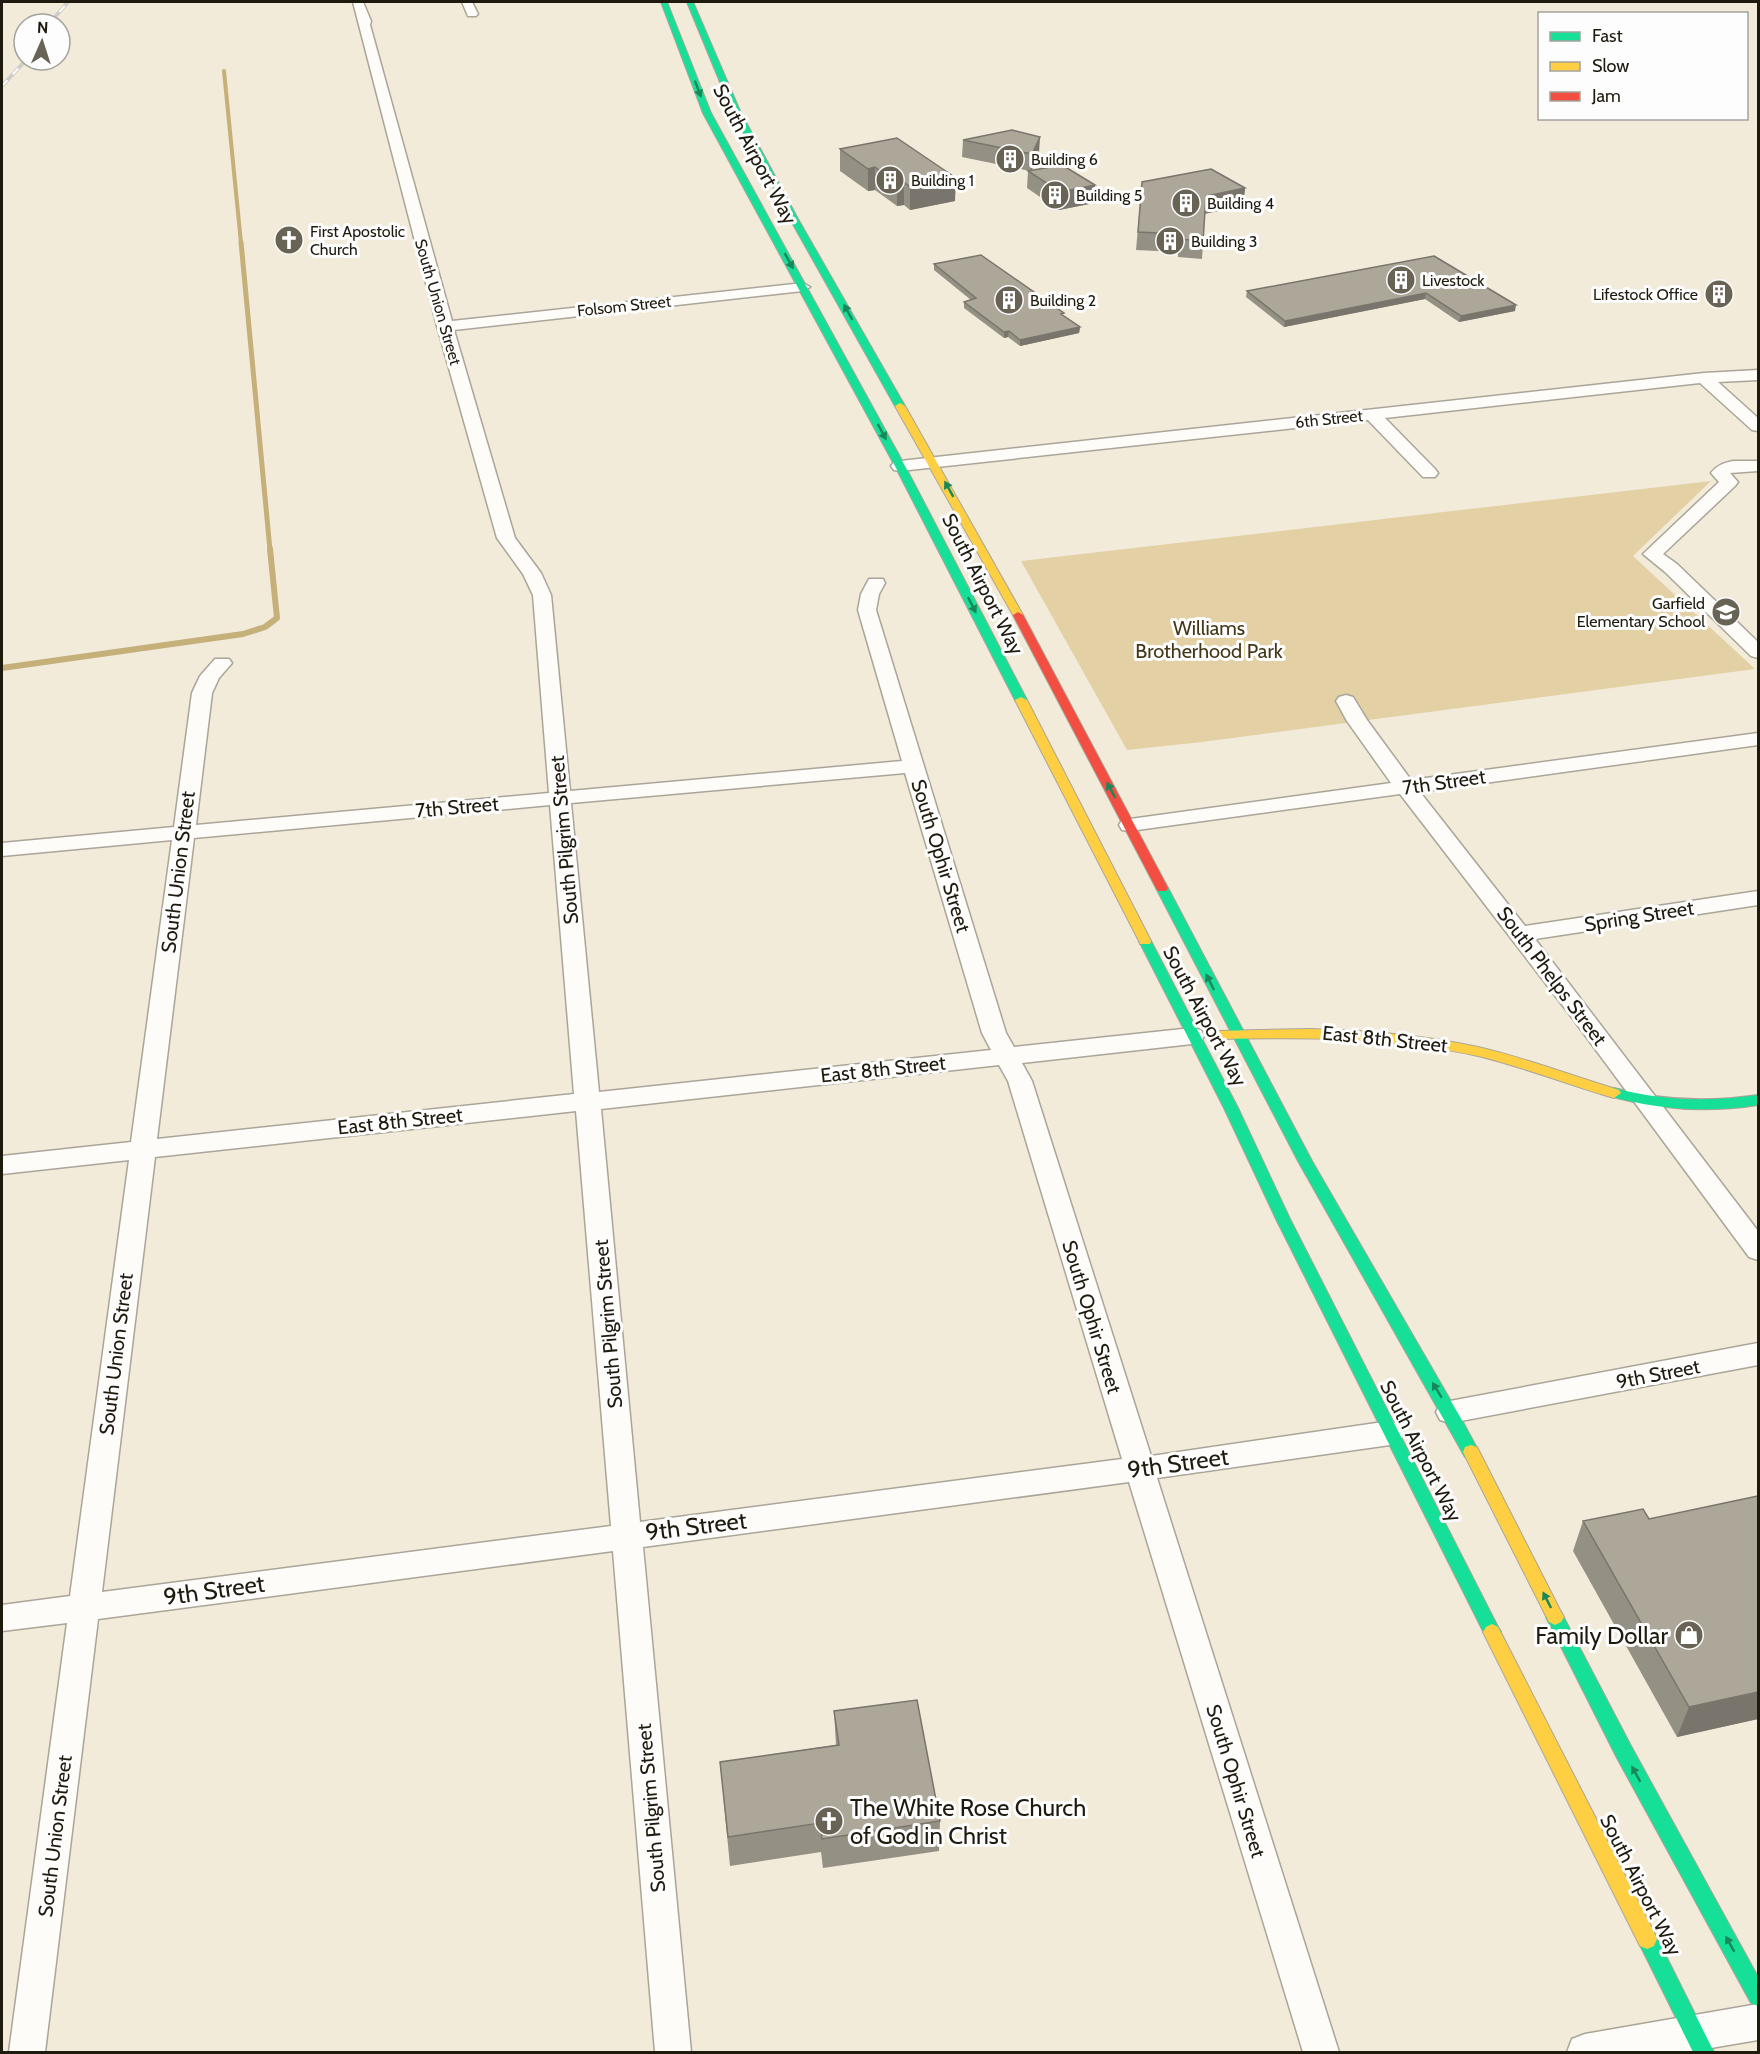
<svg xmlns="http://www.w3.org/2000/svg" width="1760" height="2054" font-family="Cabin,sans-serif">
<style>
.green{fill:#e3d1a5}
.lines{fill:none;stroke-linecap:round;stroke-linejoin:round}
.stream-far2{stroke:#c6b07a;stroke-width:4}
.stream-far1{stroke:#c6b07a;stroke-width:5}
.stream{stroke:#c6b07a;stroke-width:6}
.street-casing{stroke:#aaa598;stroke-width:3}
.fast-casing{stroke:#aaa598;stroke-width:2}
.slow-casing{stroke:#aaa598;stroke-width:2}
.jam-casing{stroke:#aaa598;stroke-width:2}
.street{fill:#fdfcf9;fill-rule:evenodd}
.fast{fill:#16e098;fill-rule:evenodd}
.slow{fill:#ffcf43;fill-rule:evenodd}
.jam{fill:#f24e42;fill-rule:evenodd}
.rail-casing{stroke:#cfcdc8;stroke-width:4}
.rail{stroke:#fdfdfd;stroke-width:2;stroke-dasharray:8;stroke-linecap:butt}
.wall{fill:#959084}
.shaded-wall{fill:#79756c}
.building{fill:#ada79a;stroke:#79756c;stroke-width:1.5}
.oneway{fill:#1a875a}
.labels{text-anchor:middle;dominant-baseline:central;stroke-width:6;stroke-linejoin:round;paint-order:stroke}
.far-poi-label{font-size:16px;fill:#1e1a0e;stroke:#fdfdfd;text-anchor:start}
.far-street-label{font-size:16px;fill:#1e1a0e;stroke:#fdfdfd}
.street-label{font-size:20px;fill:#1e1a0e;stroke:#fdfdfd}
.park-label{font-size:20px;fill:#433717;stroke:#fdfdfd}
.near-street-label{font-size:24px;fill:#1e1a0e;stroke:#fdfdfd}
.near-poi-label{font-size:24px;fill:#1e1a0e;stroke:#fdfdfd;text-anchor:end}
</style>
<rect width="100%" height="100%" fill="#f2ebda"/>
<polygon class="green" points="1711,481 1633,556 1755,669 1202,742 1127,750 1021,561"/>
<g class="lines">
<polyline class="stream-far2" points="224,71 241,243"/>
<polyline class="stream-far1" points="241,242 270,550"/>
<polyline class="stream" points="2,668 243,634 265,627 277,618 270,549"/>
<g class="street-casing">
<g id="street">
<path d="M353,2H363L371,21L370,25L452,321L803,283L810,287L803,291L454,330L515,538L541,573L551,595L570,791L902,761L858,610L861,594L869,579H883L885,583L879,594L876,610L1006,1033L1014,1047L1192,1028L1201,1030L1204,1036L1201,1042L1192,1044L1022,1063L1032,1081L1151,1456L1390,1421L1400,1425L1405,1433L1400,1441L1390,1445L1157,1478L1339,2052H1303L1129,1482L643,1547L691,2052H655L613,1551L98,1619L45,2052H9L67,1623L2,1631V1605L70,1596L129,1160L2,1174V1156L131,1142L172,840L2,856V843L174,827L192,693L200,676L215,659H229L232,663L219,678L212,693L196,825L549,793L533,595L523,574L497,538L437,326ZM905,773L982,1033L991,1050L599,1092L571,803ZM550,805L574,1094L157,1139L194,838ZM999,1065L1008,1081L1122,1459L640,1522L601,1109ZM576,1111L611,1526L102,1592L155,1157Z"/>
<polygon points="462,2 472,2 478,14 476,16 468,16"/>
<polygon points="1758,370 1758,380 1718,382 1758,418 1758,431 1752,430 1700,383 1385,418 1435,469 1438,473 1435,477 1423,477 1368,420 900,471 894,470 891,466 894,462 900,461 1704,373"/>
<path d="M1733,461H1758V471L1730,473L1738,482L1735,486L1663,554L1677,564L1758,642V658L1751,656L1665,572L1643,554L1719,482L1711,473C1717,465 1724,463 1733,461Z"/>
<polygon points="1346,695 1353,697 1367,720 1411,780 1758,733 1758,745 1420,792 1525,926 1758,891 1758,905 1535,939 1758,1231 1758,1260 1749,1257 1570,1015 1400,794 1130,831 1122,830 1119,825 1122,820 1130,819 1391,783 1347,721 1336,701 1339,697"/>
<polygon points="1758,1343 1758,1365 1450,1423 1440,1420 1436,1412 1440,1404 1450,1401"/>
<polygon points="1758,2004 1758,2040 1687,2052 1567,2052 1572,2039 1585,2034"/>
</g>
</g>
<g class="fast-casing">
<g id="fast">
<polygon points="661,2 667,2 711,113 905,466 1027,700 1025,702 1021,703 1015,700 895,466 703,113"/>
<polygon points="687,2 693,2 740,111 798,219 905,406 903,408 895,406 790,219 732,111"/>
<polygon points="1162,884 1168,888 1312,1161 1463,1422 1479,1452 1477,1457 1471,1459 1465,1457 1298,1161 1156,888"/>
<polygon points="1145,937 1151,941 1238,1108 1290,1219 1498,1627 1501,1632 1498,1637 1492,1640 1486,1637 1276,1219 1224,1108 1139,941"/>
<path d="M1614,1088C1662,1101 1709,1102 1758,1095V1105C1708,1113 1659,1110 1609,1096L1607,1093Z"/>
<polygon points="1555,1609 1561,1612 1631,1746 1758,1977 1758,2006 1751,2003 1617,1758 1546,1617 1549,1612"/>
<polygon points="1647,1929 1654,1932 1714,2052 1693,2052 1637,1939 1640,1932"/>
</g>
</g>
<g class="slow-casing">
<g id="slow">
<polygon points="900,403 905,406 1023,615 1022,617 1018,618 1013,615 895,406"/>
<polygon points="1021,697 1027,700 1151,941 1150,944 1140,944 1139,941 1015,700"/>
<path d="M1309,1029C1366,1030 1422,1035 1478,1047C1526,1058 1572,1076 1619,1090L1621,1093L1614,1098C1568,1085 1524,1067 1478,1056C1392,1037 1305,1037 1218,1039L1211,1035L1218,1031Z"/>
<polygon points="1471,1445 1477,1447 1561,1612 1564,1617 1561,1622 1555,1625 1549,1622 1463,1452 1465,1447"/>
<polygon points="1492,1624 1498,1627 1654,1932 1657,1939 1654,1946 1647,1949 1640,1946 1483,1632 1486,1627"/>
</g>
</g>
<g class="jam-casing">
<polygon id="jam" points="1018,612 1023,615 1168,888 1166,891 1158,891 1156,888 1013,615"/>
</g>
<use href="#street" class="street"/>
<use href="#fast" class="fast"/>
<use href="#slow" class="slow"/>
<use href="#jam" class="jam"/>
<g class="rail-casing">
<g id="rail">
<polyline points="49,24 68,2"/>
<polyline points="2,86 26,60"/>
</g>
</g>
<use href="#rail" class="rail"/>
</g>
<g class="wall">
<polygon points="963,140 1039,153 1032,170 1095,185 1094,203 1059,210 1027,188 1028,171 1030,171 962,157"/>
<polygon points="840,149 955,201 910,210 904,205 897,206 875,190 868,191 840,171"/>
<polygon points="1142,182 1245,188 1243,206 1205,213 1202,259 1178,257 1178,252 1136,250"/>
<polygon points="1434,256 1515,311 1459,322 1425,299 1284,327 1246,297 1247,291"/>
<polygon points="934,264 1064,317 1080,327 1079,333 1020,346 1008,337 1004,338 964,308 964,302 971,300 934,270"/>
<polygon points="1649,1519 1758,1719 1677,1737 1573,1551 1583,1521"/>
<polygon points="834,1711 940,1821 939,1851 823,1868 821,1852 730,1866 720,1762 836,1745"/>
</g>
<g class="shaded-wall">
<polygon points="1040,137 1039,153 1031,171 1032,154"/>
<polygon points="875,167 875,190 868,191 868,169"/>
<polygon points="956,178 955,201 910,210 910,187"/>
<polygon points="904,182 904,205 897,206 897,184"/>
<polygon points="1095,185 1094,203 1059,210 1060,192"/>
<polygon points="1245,188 1243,206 1204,214 1206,196"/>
<polygon points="1426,293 1425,299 1284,327 1285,321"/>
<polygon points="1516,305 1515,311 1459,322 1461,316"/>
<polygon points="1080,327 1079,333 1020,346 1020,340"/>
<polygon points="1009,331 1008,337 1004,338 1004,332"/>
<polygon points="1758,1692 1758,1719 1677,1737 1689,1707"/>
</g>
<g class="building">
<polygon points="1012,130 1040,137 1032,154 963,140"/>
<polygon points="897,138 956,178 910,187 904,182 897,184 875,167 868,169 840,149"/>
<polygon points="1062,165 1095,185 1060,192 1028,171"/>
<polygon points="1211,169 1245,188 1206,196 1203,241 1179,239 1179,234 1138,232 1142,182"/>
<polygon points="981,255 1064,313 1061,314 1080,327 1020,340 1009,331 1004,332 964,302 976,298 934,264"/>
<polygon points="1434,256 1516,305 1461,316 1426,293 1285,321 1247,291"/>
<polygon points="1758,1496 1758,1692 1689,1707 1583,1521 1643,1509 1649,1519"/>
<polygon points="917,1700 940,1821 822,1839 820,1823 728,1837 720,1762 839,1745 834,1711"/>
</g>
<defs><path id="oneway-solid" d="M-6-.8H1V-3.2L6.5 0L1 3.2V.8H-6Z" transform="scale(1.5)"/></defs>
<g class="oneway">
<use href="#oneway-solid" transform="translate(698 89) rotate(69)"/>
<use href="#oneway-solid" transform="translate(789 261) rotate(61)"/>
<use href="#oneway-solid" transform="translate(848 312) rotate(-119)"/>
<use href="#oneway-solid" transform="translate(882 432) rotate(62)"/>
<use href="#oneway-solid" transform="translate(949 489) rotate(-119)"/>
<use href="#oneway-solid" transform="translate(972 605) rotate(63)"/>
<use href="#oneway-solid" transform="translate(1111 790) rotate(-118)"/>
<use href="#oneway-solid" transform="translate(1210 982) rotate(-117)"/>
<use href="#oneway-solid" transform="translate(1437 1390) rotate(-121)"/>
<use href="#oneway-solid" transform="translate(1547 1600) rotate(-117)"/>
<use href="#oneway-solid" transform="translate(1636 1774) rotate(-119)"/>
<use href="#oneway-solid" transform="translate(1730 1944) rotate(-119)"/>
</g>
<defs>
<g id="building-disc" transform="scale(1.5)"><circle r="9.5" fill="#686355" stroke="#fdfdfd"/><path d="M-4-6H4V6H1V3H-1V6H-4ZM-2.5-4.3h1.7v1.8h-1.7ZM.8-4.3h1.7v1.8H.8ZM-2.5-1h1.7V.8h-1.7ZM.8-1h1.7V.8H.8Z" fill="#fff"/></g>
<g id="church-disc" transform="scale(1.5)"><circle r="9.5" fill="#686355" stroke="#fdfdfd"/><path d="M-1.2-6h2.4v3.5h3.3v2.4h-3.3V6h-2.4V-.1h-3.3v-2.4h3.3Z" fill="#fff"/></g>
<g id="school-disc" transform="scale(1.5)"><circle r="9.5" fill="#686355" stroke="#fdfdfd"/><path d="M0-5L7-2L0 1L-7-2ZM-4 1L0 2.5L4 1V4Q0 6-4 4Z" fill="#fff"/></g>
<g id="shop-disc" transform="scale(1.5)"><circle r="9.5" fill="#686355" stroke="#fdfdfd"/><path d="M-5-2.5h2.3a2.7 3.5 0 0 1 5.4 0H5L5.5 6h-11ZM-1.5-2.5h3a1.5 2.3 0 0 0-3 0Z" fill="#fff"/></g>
</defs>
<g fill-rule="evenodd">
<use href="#building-disc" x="1010" y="159"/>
<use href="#building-disc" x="890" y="180"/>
<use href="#building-disc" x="1055" y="195"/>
<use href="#building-disc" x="1186" y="203"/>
<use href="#church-disc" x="289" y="240"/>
<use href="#building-disc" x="1170" y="241"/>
<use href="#building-disc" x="1401" y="280"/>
<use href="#building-disc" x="1719" y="294"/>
<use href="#building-disc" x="1009" y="300"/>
<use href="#school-disc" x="1726" y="612"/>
<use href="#shop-disc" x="1689" y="1635"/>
<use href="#church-disc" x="829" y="1821"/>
</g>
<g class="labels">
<g class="far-poi-label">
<text x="1031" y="159">Building 6</text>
<text x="911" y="180">Building 1</text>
<text x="1076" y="195">Building 5</text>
<text x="1207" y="203">Building 4</text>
<text x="310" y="231">First Apostolic<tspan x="310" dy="18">Church</tspan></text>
<text x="1191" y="241">Building 3</text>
<text x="1422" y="280">Livestock</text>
<text x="1698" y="294" text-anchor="end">Lifestock Office</text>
<text x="1030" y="300">Building 2</text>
<text x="1705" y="603" text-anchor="end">Garfield<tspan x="1705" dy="18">Elementary School</tspan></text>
</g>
<g class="far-street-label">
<text transform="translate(438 302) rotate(74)">South Union Street</text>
<text transform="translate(624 306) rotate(-6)">Folsom Street</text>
<text transform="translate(1329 419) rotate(-6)">6th Street</text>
</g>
<g class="street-label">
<text transform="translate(755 154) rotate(62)">South Airport Way</text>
<text transform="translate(983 584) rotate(63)">South Airport Way</text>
<text transform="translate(1444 782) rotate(-8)">7th Street</text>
<text transform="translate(457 807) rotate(-5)">7th Street</text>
<text transform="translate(564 840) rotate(-95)">South Pilgrim Street</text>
<text transform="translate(941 856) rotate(73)">South Ophir Street</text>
<text transform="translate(178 872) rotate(-83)">South Union Street</text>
<text transform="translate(1639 916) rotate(-9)">Spring Street</text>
<text transform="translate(1552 976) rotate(53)">South Phelps Street</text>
<text transform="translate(1205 1016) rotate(62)">South Airport Way</text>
<text transform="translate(1385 1039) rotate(6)">East 8th Street</text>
<text transform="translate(883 1069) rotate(-6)">East 8th Street</text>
<text transform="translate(400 1121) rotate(-6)">East 8th Street</text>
<text transform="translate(1092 1317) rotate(73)">South Ophir Street</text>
<text transform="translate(608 1324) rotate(-95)">South Pilgrim Street</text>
<text transform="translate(116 1354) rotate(-83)">South Union Street</text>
<text transform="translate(1658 1374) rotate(-11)">9th Street</text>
<text transform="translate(1421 1451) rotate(63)">South Airport Way</text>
<text transform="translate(1236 1781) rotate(73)">South Ophir Street</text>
<text transform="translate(651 1808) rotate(-95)">South Pilgrim Street</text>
<text transform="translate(55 1836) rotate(-83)">South Union Street</text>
<text transform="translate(1641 1885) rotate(63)">South Airport Way</text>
</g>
<g class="park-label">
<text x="1209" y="628">Williams<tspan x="1209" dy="23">Brotherhood Park</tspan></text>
</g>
<g class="near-street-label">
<text transform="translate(1178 1463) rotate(-8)">9th Street</text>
<text transform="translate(696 1526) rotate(-7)">9th Street</text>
<text transform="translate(214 1590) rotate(-8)">9th Street</text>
</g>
<g class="near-poi-label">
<text x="1668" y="1635">Family Dollar</text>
<text x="850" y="1807" text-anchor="start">The White Rose Church<tspan x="850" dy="28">of God in Christ</tspan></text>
</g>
</g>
<rect width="1760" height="2054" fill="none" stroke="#1e1a0e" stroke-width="6"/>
<rect x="1538" y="12" width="210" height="108" fill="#fdfdfd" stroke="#a4a29d" stroke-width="1.5"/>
<rect x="1550" y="32" width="30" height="9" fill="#16e098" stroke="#a4a29d" stroke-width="1.5"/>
<text x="1592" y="42" font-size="18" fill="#1e1a0e">Fast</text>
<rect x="1550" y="62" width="30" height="9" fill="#ffcf43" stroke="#a4a29d" stroke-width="1.5"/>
<text x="1592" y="72" font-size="18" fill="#1e1a0e">Slow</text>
<rect x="1550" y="92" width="30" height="9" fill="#f24e42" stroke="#a4a29d" stroke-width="1.5"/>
<text x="1592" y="102" font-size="18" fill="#1e1a0e">Jam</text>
<g transform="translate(42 42) rotate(3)"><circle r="28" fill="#fdfdfd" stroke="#a4a29d" stroke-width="1.5"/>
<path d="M0-4.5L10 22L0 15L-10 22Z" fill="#686355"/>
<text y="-9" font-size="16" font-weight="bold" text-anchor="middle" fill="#1e1a0e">N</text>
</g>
</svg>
